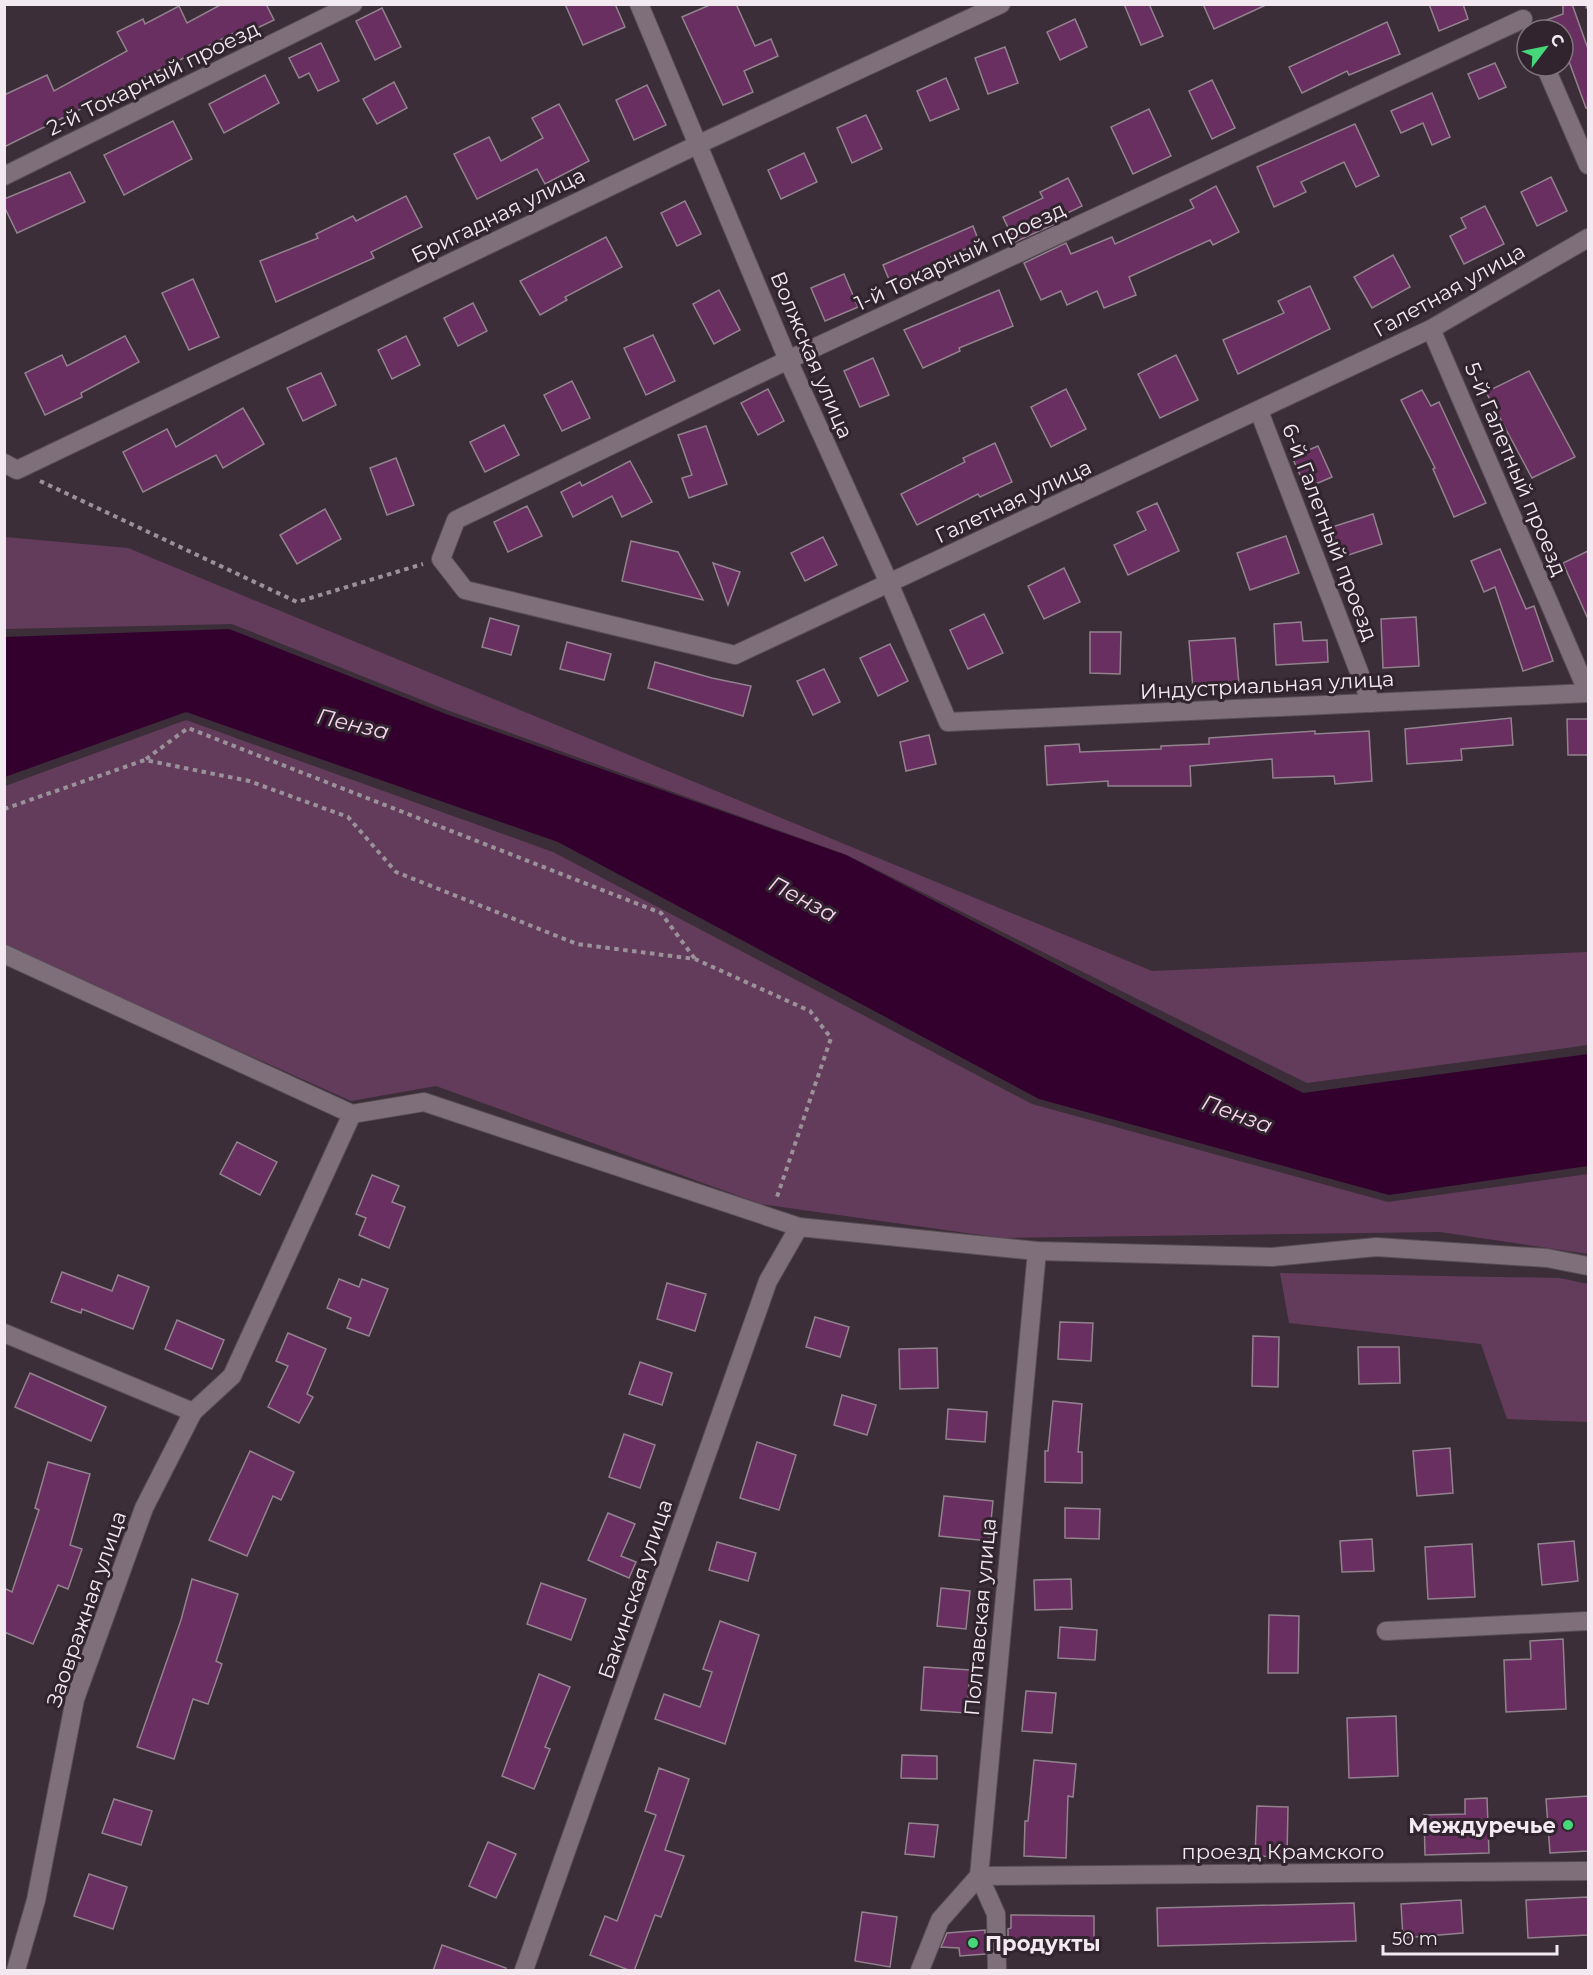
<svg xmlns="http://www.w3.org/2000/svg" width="1593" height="1975" font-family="Montserrat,sans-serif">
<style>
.green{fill:#633c5c}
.water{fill:#33002e}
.building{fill:#682f60;stroke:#92828e;stroke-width:1.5}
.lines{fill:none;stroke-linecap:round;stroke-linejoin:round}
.minor-casing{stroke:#584d55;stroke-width:20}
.path{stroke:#9b9199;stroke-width:4;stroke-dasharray:4.5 4.5;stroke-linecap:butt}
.minor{stroke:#7f6f7b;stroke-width:18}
.poi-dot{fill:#46d77a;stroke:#31242e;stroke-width:2}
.labels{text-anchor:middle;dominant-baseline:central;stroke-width:6;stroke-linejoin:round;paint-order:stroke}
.street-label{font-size:21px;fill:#f2eaf0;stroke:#31242e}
.poi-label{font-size:21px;font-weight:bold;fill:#f2eaf0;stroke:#31242e;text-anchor:end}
.water-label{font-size:22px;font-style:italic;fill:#f8d4f0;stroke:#31242e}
</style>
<rect width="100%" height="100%" fill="#3b2e38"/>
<g class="green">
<polygon points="5,537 128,548 1152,971 1588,952 1588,1045 1307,1083 847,855 447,710 232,624 5,629"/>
<polygon points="186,720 553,852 1032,1104 1388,1202 1588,1174 1588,1254 1440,1232 1002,1238 761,1204 436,1086 351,1101 5,946 5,786"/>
<polygon points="1280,1273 1560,1278 1588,1284 1588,1422 1507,1419 1481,1344 1289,1323"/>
</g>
<polygon class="water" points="229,629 446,714 846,855 1303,1093 1588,1054 1588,1166 1389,1195 1039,1099 558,842 186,712 5,777 5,637"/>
<g class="building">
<polygon points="222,4 266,4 274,20 241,36 238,31 4,147 4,95 47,75 54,91 127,51 117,32 143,19 145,24 179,6 187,23"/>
<polygon points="565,4 615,4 625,27 583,45"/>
<polygon points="712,4 736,4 755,46 771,39 778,56 744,71 753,92 723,105 682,17"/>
<polygon points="1124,4 1149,4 1163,36 1141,45"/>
<polygon points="1203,4 1268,4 1214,29"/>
<polygon points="1429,4 1463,4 1468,19 1439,31"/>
<polygon points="1563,4 1572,4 1588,49 1588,108 1586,108 1563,45 1563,30 1526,30 1533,25 1563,14"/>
<polygon points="382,8 401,47 375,60 356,21"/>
<polygon points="1075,19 1087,47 1060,60 1047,32"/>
<polygon points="1387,22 1400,54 1349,75 1347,71 1302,93 1289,67"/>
<polygon points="321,43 339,81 318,91 309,73 299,78 289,58"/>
<polygon points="1005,47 1018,83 988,94 975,58"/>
<polygon points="1495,63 1506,87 1479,99 1468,74"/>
<polygon points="265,75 279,103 224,133 209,104"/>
<polygon points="946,78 959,109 930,121 917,91"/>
<polygon points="1212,80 1235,128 1212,139 1189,91"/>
<polygon points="394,82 407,108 377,124 363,99"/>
<polygon points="647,85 666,125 634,140 616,100"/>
<polygon points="1432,93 1450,137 1432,145 1423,123 1401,133 1391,111"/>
<polygon points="559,104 589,161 545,184 537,169 477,199 454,154 489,137 501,161 543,138 532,118"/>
<polygon points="1149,109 1171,156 1133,174 1111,127"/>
<polygon points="866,115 882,149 852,163 837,128"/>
<polygon points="173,121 192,159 124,195 104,155"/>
<polygon points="1355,124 1379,176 1356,187 1344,162 1301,182 1306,192 1274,207 1257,167"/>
<polygon points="804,153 817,182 781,199 768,170"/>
<polygon points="70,172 85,202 17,233 4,206 4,199"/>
<polygon points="1551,177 1567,211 1537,226 1521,192"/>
<polygon points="1068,178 1082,206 1055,219 1057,223 1015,242 1003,217 1043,198 1040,192"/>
<polygon points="1216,186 1239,232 1213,245 1210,240 1129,277 1136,295 1104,308 1097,291 1067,305 1061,291 1041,300 1024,263 1066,243 1071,254 1112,237 1115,244 1194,208 1190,200"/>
<polygon points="406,196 422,227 371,252 374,258 276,302 260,261 318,238 316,234 353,216 356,221"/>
<polygon points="685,201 701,234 677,246 661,213"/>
<polygon points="1485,206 1504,244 1464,264 1450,236 1466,228 1461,218"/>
<polygon points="973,226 979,242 938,263 940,269 893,289 883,265"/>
<polygon points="606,237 622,267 565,297 567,300 540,315 520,281"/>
<polygon points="1393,255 1410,287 1372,308 1354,277"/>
<polygon points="844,274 858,307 825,321 811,288"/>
<polygon points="193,279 219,337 189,350 162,293"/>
<polygon points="1310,286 1330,329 1238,374 1223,340 1284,313 1278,301"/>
<polygon points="719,290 740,330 714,344 693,304"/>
<polygon points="999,290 1013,326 959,348 960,351 923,368 904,330"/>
<polygon points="473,303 487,331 458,346 444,318"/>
<polygon points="653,335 675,381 646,395 624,348"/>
<polygon points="125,336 139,362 81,393 82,397 45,415 25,373 62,355 67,366"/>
<polygon points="406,336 420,365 392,379 378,350"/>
<polygon points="1176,355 1198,400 1160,418 1138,374"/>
<polygon points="873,358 889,395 860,407 844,371"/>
<polygon points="1529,371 1575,457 1532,478 1486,392"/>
<polygon points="321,373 336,405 303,421 287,388"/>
<polygon points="572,381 590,418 562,431 544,395"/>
<polygon points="768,389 784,421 758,435 741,403"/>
<polygon points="1066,389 1086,429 1051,447 1031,407"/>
<polygon points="1422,390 1431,406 1439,402 1486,503 1454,517 1433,469 1435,468 1401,400"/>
<polygon points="243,408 264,444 223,468 216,455 143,492 123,452 167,429 176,447"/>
<polygon points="504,425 519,455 485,472 470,442"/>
<polygon points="706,426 727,484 689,498 682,478 692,475 678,435"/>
<polygon points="995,443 1012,482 980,497 978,494 917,525 901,494 965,462 963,458"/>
<polygon points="1318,446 1332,477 1306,488 1292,457"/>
<polygon points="396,458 414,505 387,515 370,468"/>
<polygon points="630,461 652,502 622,517 612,496 573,517 561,492 580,482 582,486"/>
<polygon points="1157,503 1179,551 1128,575 1114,545 1146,530 1137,512"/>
<polygon points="527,506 542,536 508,552 494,522"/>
<polygon points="325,509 341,539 297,564 280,535"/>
<polygon points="1373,514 1382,544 1339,558 1329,528"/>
<polygon points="1286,536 1299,573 1250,590 1237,553"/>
<polygon points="823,537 837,565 805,581 791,553"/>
<polygon points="631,541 678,552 703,600 622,581"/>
<polygon points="1500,549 1526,609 1534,606 1553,661 1523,671 1495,587 1484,592 1471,561"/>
<polygon points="1588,551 1588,619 1563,563"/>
<polygon points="713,563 740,572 728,605"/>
<polygon points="1064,568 1080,602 1044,619 1028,586"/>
<polygon points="984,614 1003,653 968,669 950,630"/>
<polygon points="1416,617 1419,666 1383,668 1381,619"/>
<polygon points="490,618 519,626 511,655 482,647"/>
<polygon points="1301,622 1303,641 1327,640 1328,662 1276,665 1274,624"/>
<polygon points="1090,632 1121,632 1120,674 1090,673"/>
<polygon points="1235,638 1239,685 1193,689 1189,641"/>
<polygon points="567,642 611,654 604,680 560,669"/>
<polygon points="890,644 908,681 878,696 860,658"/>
<polygon points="655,662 712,678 751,686 743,716 648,688"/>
<polygon points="824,669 840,702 813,715 797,681"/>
<polygon points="1511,718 1513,745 1461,749 1462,760 1407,764 1405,729"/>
<polygon points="1567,719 1588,719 1588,755 1568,755"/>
<polygon points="1315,731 1315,734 1369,731 1372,781 1335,784 1334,776 1273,778 1272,759 1190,766 1191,786 1108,786 1108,781 1047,785 1045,746 1079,744 1080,752 1161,749 1161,746 1209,744 1209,738"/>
<polygon points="929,735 936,764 906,771 900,742"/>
<polygon points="237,1142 277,1162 260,1195 220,1174"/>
<polygon points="372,1175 399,1186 392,1202 405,1207 389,1248 359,1235 366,1218 356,1214"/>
<polygon points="62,1272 112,1291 118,1275 149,1287 133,1329 82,1309 81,1313 51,1302"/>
<polygon points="339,1279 359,1287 362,1279 388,1289 369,1336 347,1328 351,1318 327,1308"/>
<polygon points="667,1283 706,1294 695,1331 657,1319"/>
<polygon points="815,1317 849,1327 840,1357 806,1347"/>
<polygon points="177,1320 224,1340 212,1369 165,1349"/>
<polygon points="1060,1322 1093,1323 1091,1361 1058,1359"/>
<polygon points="288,1333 326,1349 307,1394 313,1397 299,1423 268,1407 288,1366 276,1361"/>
<polygon points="1253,1336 1279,1337 1278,1387 1252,1386"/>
<polygon points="1358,1347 1399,1347 1400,1383 1359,1384"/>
<polygon points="937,1348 938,1388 900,1389 899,1349"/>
<polygon points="640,1362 672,1373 662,1405 629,1394"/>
<polygon points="30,1373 106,1407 91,1441 15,1407"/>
<polygon points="842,1395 876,1405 867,1435 834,1425"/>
<polygon points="1053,1401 1082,1404 1078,1452 1082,1452 1082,1483 1045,1482 1045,1451 1048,1451"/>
<polygon points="948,1409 987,1412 985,1442 946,1439"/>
<polygon points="624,1434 655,1445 640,1488 609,1477"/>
<polygon points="757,1442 796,1455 779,1510 740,1498"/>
<polygon points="1450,1448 1453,1493 1417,1496 1413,1451"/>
<polygon points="250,1451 294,1472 281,1500 273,1496 247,1556 209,1540"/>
<polygon points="48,1462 90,1474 70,1545 82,1549 68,1589 58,1585 33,1644 4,1632 4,1588 12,1592 39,1510 35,1508"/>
<polygon points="944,1496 993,1501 989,1541 939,1536"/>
<polygon points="1065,1508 1100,1509 1099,1539 1065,1538"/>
<polygon points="608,1513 635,1524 621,1556 636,1562 629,1578 588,1560"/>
<polygon points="1372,1539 1374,1571 1342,1572 1340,1541"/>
<polygon points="1574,1541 1578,1581 1542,1585 1538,1544"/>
<polygon points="717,1542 756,1553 748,1581 709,1570"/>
<polygon points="1472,1544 1475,1597 1428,1599 1425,1547"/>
<polygon points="192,1579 238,1594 216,1661 222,1664 208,1704 193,1699 174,1759 137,1747 181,1620"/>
<polygon points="1071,1579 1072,1609 1035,1610 1034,1580"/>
<polygon points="541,1583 586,1599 571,1640 527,1624"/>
<polygon points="941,1588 970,1591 966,1629 937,1626"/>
<polygon points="1269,1615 1299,1616 1298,1673 1268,1673"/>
<polygon points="720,1621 759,1635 725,1744 655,1719 664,1694 700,1707 712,1672 703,1669"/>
<polygon points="1060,1627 1097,1630 1095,1660 1058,1658"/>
<polygon points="1563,1639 1566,1709 1506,1712 1504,1660 1531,1659 1530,1641"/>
<polygon points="924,1667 970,1670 967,1713 921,1710"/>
<polygon points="539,1674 570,1687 545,1747 550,1749 534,1789 502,1776"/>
<polygon points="1026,1691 1056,1693 1052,1733 1022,1731"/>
<polygon points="1396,1716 1398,1776 1349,1778 1347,1718"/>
<polygon points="902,1755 937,1756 937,1779 901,1778"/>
<polygon points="1034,1760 1076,1764 1073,1797 1068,1796 1066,1858 1024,1856 1025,1821 1028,1821"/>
<polygon points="659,1768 689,1779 665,1850 684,1856 661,1917 655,1915 634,1971 631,1971 590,1955 605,1916 617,1921 656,1815 645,1811"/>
<polygon points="1588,1796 1588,1851 1550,1853 1546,1799"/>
<polygon points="1487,1798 1489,1853 1425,1855 1424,1815 1465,1814 1465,1799"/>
<polygon points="114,1799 152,1811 141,1845 102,1833"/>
<polygon points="1257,1806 1288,1807 1287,1857 1255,1856"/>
<polygon points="909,1823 938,1825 934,1857 905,1854"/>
<polygon points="488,1842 516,1854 496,1898 469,1886"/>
<polygon points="89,1874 127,1887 113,1929 74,1916"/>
<polygon points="1588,1897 1588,1935 1528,1938 1526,1900"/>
<polygon points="1461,1900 1463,1933 1403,1938 1401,1904"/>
<polygon points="1354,1903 1356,1941 1158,1946 1157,1908"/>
<polygon points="862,1912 897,1917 890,1967 855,1961"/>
<polygon points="1011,1915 1094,1916 1094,1950 1008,1948 1008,1929 1011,1928"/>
<polygon points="985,1930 985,1954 960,1956 959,1948 941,1947 947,1933"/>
<polygon points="442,1945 506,1968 506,1971 433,1971"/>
</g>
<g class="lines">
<g class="minor-casing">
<g id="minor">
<polyline points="639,4 788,360 889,583 948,722 1588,693"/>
<polyline points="1523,19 788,360 456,520 441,559 465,590 735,655 1431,329 1588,238"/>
<polyline points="1545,66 1588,165"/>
<polyline points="4,176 353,4"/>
<polyline points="1431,329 1588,693"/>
<polyline points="1259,411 1371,703"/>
<polyline points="4,463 17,470 699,144 1001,4"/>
<polyline points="4,954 352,1114 424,1102 799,1227 1037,1251 1272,1257 1376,1247 1547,1258 1588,1266"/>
<polyline points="4,1333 193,1412"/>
<polyline points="1386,1631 1588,1621"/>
<polyline points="16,1970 36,1900 75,1699 144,1508 193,1412 232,1376 352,1114"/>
<polyline points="524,1970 768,1281 799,1227"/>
<polyline points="920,1970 940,1920 979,1876 1037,1251"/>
<polyline points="997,1970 996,1914 979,1876 1588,1871"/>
</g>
</g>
<g class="path">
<polyline points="1587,4 1588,10"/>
<polyline points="40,481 297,602 423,564"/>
<polyline points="146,759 188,728 661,913 695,959"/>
<polyline points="4,809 145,760 249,781 348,817 396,872 577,944 695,959 810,1011 831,1038 776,1200"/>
</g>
<use href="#minor" class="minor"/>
</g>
<g class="poi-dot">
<circle cx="1568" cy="1825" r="6"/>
<circle cx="973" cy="1943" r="6"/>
</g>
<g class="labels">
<g class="street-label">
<text transform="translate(153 78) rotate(-26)">2-й Токарный проезд</text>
<text transform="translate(498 215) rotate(-26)">Бригадная улица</text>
<text transform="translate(960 256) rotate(-25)">1-й Токарный проезд</text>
<text transform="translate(1449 290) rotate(-29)">Галетная улица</text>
<text transform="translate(812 355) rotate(67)">Волжская улица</text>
<text transform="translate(1516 469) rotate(67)">5-й Галетный проезд</text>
<text transform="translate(1013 501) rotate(-25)">Галетная улица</text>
<text transform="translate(1330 532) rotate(69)">6-й Галетный проезд</text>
<text transform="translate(1267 685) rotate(-3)">Индустриальная улица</text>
<text transform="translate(635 1589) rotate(-71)">Бакинская улица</text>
<text transform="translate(86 1609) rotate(-71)">Заовражная улица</text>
<text transform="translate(980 1617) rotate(-85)">Полтавская улица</text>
<text x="1283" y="1851">проезд Крамского</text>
</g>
<g class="poi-label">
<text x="1556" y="1825">Междуречье</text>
<text x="985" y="1943" text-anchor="start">Продукты</text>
</g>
<g class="water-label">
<text transform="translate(353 724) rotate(13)">Пенза</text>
<text transform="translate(803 899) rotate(28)">Пенза</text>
<text transform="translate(1237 1114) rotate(20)">Пенза</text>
</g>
</g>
<rect width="1593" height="1975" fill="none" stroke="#f2eaf0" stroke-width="12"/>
<g transform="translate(1545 48) rotate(58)"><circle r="28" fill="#31242e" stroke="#7e737c" stroke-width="1.5"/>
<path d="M0-4.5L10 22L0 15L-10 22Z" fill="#46d77a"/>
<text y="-9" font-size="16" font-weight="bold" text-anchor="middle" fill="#f2eaf0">С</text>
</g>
<path d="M1383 1945v9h174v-9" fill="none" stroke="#f2eaf0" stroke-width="3"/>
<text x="1392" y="1945" font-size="18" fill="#f2eaf0" stroke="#31242e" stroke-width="4.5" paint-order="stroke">50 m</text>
</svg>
